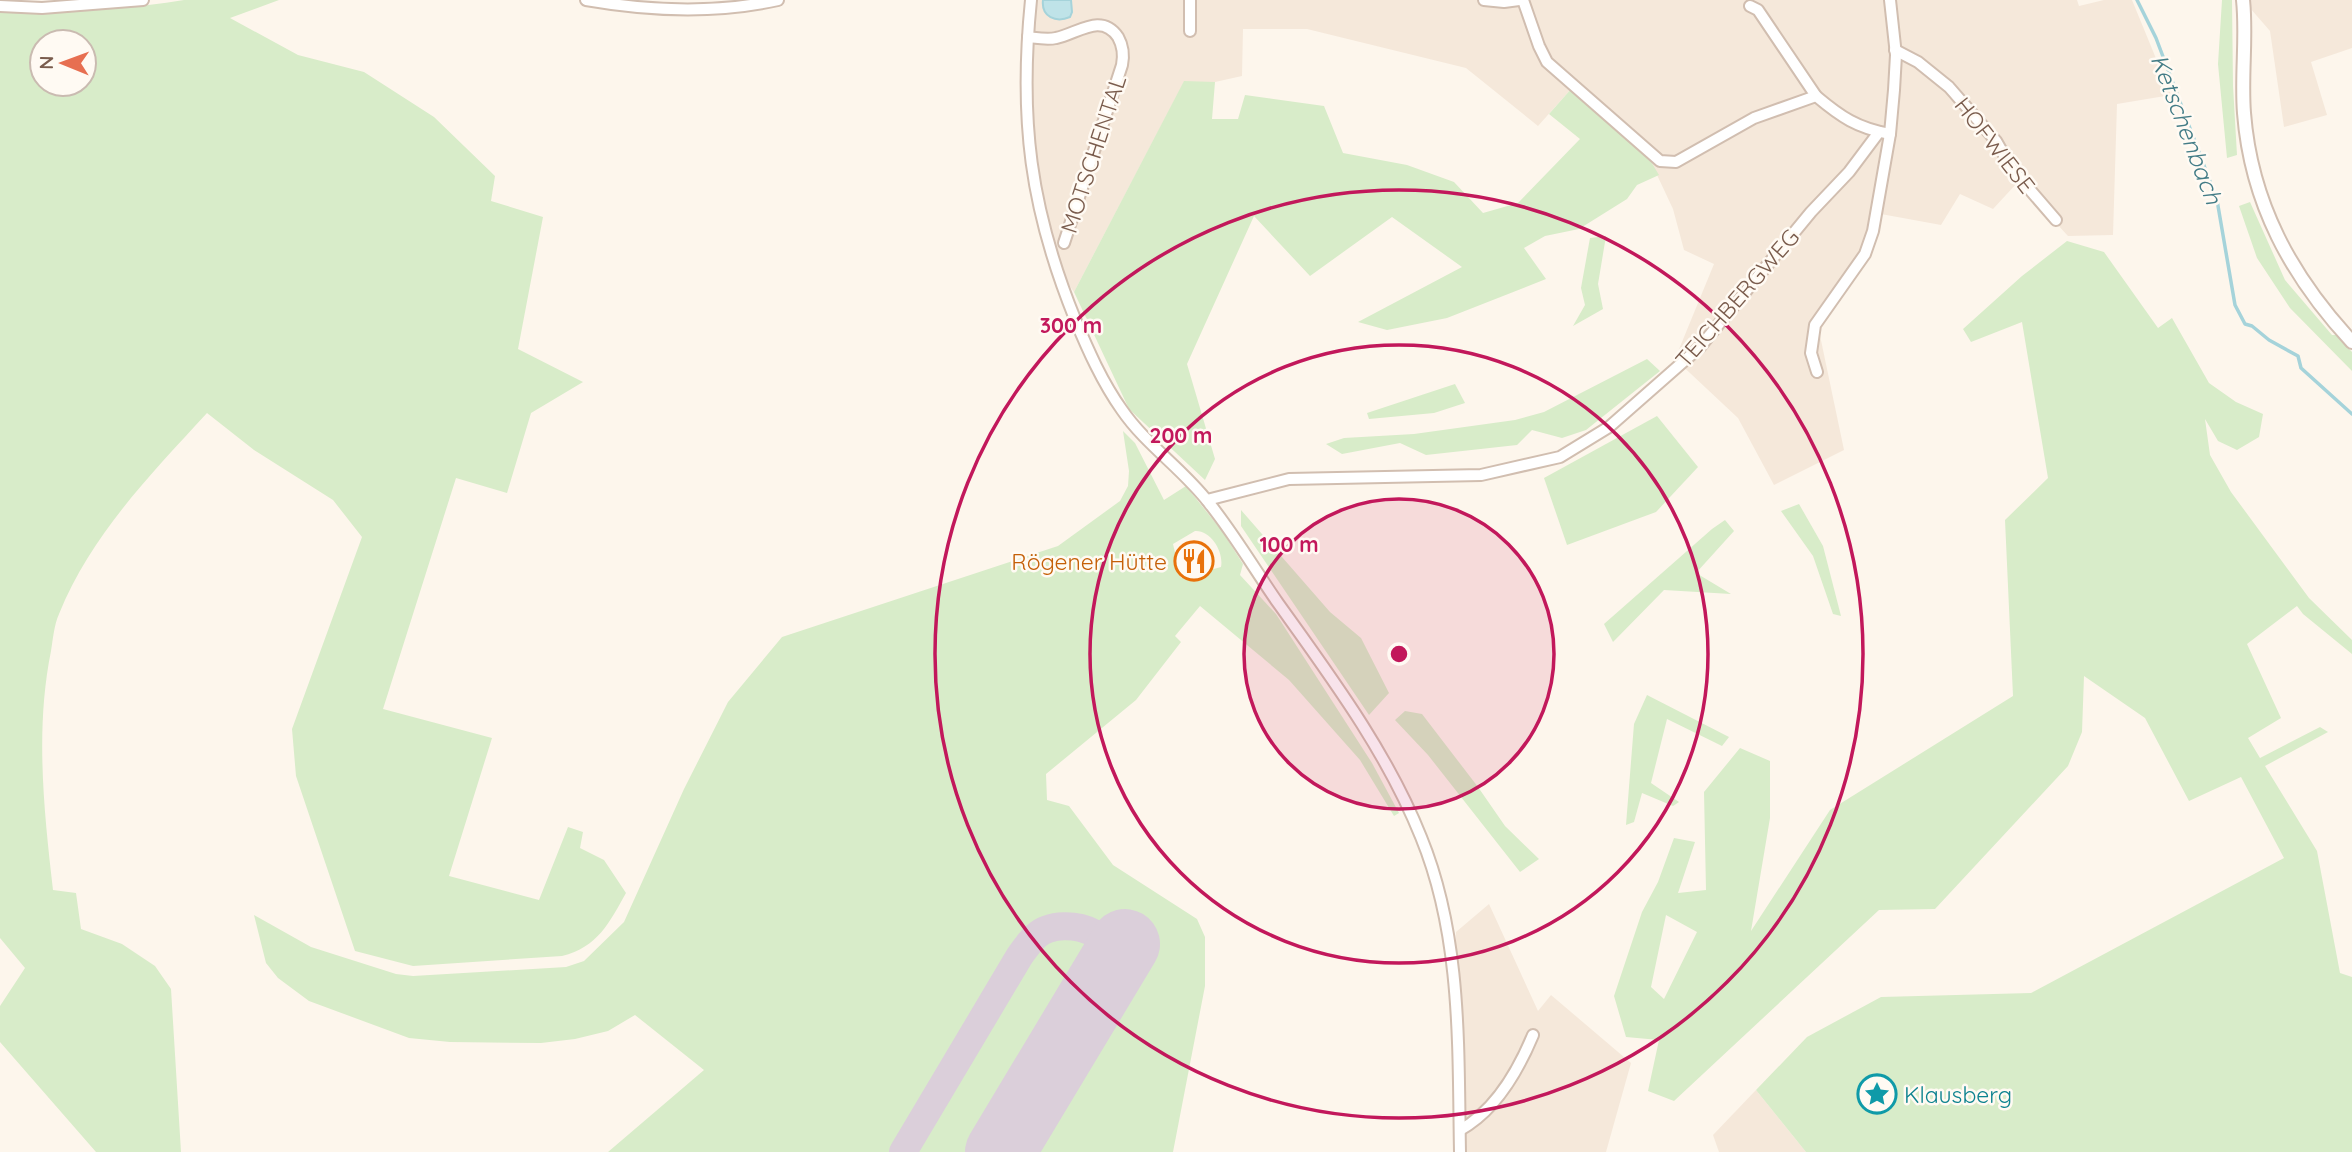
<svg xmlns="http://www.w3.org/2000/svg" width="2352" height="1152" font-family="Quicksand,sans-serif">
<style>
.residential{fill:#f5e8da}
.green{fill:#d8ecc9;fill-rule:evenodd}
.water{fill:#bfe3e8;stroke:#a5d3da;stroke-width:2}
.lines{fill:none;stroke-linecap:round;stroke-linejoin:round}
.stream{stroke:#a5d3da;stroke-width:3.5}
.taxiway{stroke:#dbcfda;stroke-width:28}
.runway{stroke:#dbcfda;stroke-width:70}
.minor-casing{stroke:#d1beb0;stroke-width:14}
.tertiary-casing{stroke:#d1beb0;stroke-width:16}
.minor{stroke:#fff;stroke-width:10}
.tertiary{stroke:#fff;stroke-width:12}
.ring{fill:none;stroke:#c2185b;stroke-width:3.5}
.labels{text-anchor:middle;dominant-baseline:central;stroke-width:5;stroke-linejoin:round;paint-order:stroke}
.street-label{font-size:23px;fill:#7a5c4d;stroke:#fffaf3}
.food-label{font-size:23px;fill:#c56008;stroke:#fffaf3;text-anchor:end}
.culture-label{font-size:23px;fill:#0d838f;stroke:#fffaf3;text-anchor:start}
.water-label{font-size:24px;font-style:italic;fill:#437c86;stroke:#fffaf3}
.centre{fill:#c2185b;stroke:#fffaf3;stroke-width:3.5}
.ring-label{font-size:21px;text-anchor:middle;font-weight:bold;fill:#c2185b;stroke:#fffaf3;stroke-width:5;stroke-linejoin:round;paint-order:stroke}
</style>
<rect width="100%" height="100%" fill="#fdf6ec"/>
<g class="residential">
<polygon points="1036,0 2077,0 2079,6 2104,0 2132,0 2171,95 2117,104 2113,235 2068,236 2018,182 1993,209 1960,194 1941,225 1881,214 1872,245 1818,326 1844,450 1774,485 1738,418 1675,359 1714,264 1684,250 1673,209 1650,160 1572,88 1538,126 1466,68 1307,29 1243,29 1242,76 1215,82 1184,82 1074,292 1059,271 1052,249 1032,150 1030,63"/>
<polygon points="2248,0 2352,0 2352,48 2311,62 2327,115 2284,127 2270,31 2250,8"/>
<polygon points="1489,904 1538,1011 1551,995 1631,1063 1606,1152 1454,1152 1456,932"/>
<polygon points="1756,1090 1806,1152 1719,1152 1713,1135"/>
</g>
<g class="green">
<path d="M184,0H279L230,18L298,55L364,72L434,117L495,176L491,201L543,217L518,349L583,382L531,413L507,493L456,478L383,709L492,738L449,876L539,900L568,827L583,832L580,848L604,860L626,893C609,923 598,947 562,956L413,966L355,951L296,776L292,729L362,537L333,500L254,450L207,413C151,474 91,535 59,614C54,625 53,639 51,651C35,730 44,811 53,890L76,893L81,929L122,944L155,966L171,989L181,1152H96L0,1042V1006L25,968L0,938V10C62,12 123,10 184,0ZM42,42H84V84H42Z"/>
<polygon points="2222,0 2232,0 2233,86 2237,155 2227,158 2218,64"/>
<polygon points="1184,81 1215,82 1212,119 1238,119 1245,95 1324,106 1343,153 1407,165 1454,182 1483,213 1518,203 1580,139 1549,114 1572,88 1650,160 1659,175 1637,185 1627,199 1579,229 1545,236 1524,248 1546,279 1447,318 1387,330 1358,322 1462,267 1392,217 1310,276 1254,216 1187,364 1215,459 1205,480 1129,409 1074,292"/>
<polygon points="2250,202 2285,280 2332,335 2336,335 2352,352 2352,371 2290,308 2257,258 2239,206"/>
<polygon points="1606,236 1598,284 1603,309 1573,326 1585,305 1581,288 1590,238"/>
<path d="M2067,241L2104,252L2158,328L2172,318L2209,383L2236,402L2263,414L2259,437L2237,450L2218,441L2205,419L2210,455L2231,492L2309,598L2352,640V654L2303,614L2297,606L2247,644L2281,718L2248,738L2260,758L2320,727L2328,732L2265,766L2317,851L2340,973L2352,977V1152H1806L1756,1090L1807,1037L1881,997L2031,993L2284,858L2241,777L2189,801L2145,718L2084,676L2082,732L2068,766L1935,909L1879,910L1674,1101L1648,1091L1659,1040L1626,1037L1614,996L1642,912L1658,882L1674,838L1695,842L1678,893L1706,890L1704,792L1740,748L1770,761V818L1751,931L1830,810L2013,696L2005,520L2048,478L2022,322L1971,342L1963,329L2022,276ZM1666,915L1697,932L1664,999L1651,987Z"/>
<polygon points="1647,359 1660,371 1586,430 1562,438 1532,430 1517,445 1426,455 1400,443 1342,454 1326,444 1344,438 1414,434 1515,420 1544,412"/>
<polygon points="1455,384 1465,403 1434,413 1369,419 1367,413"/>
<polygon points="1657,416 1698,467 1656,512 1567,545 1544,478"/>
<path d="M1123,431L1135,443L1164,500L1186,486L1222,531L1243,564L1240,575L1276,614L1372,763L1399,813L1394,816L1360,760L1289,680L1200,606L1175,636L1181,642L1136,700L1046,774L1047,800L1069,806L1113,865L1197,919L1205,937V986L1173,1152H608L704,1070L635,1015L608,1031L575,1039L541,1043L450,1042L409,1038L309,1001L278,978L266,963L254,915L311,947L396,974L413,976L566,967L584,961L624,922L684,789L728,702L782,637L1058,546L1120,501L1128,486L1129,471ZM1195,531C1211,530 1224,552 1221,567L1181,578L1173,544Z"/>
<polygon points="1799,504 1823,546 1841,616 1833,614 1813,556 1781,511"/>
<polygon points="1241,510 1330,612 1361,638 1389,693 1369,715 1241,526"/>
<polygon points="1725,520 1734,531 1696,573 1731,594 1664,590 1613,642 1604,624 1712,529"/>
<polygon points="1647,695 1729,737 1722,746 1667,719 1651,783 1679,802 1673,806 1642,793 1634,822 1626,825 1634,724"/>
<polygon points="1405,711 1422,714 1478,787 1505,826 1539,859 1520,872 1428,755 1395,720"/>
</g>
<path class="water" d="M1071,0L1072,12L1070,17C1056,23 1041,17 1043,0Z"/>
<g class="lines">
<polyline class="stream" points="2137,0 2156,38 2217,200 2235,305 2245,324 2252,326 2269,340 2298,356 2301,368 2352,414"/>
<path class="taxiway" d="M903,1152L1019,957C1024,950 1029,942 1036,936C1050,923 1077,924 1094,933C1102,939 1111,948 1118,956"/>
<polyline class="runway" points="1000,1152 1125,944"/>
<g class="minor-casing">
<g id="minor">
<path d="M586,0C649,11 715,14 778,0"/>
<path d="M1031,0C1019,119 1030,208 1075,319C1088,350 1102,382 1122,410C1146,445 1183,469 1209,503C1234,534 1255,570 1278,603C1331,677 1387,752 1421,837C1462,937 1458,1046 1460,1152"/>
<polyline points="1190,0 1190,31"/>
<polyline points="1484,0 1504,2 1519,0"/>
<path d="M1523,0L1539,46L1547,62L1660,161L1676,162L1754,118L1816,96C1841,117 1857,128 1890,134"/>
<polyline points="0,6 42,8 143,0"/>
<polyline points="1750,6 1758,10 1816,96"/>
<path d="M1028,37C1037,38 1047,40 1056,38C1077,34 1101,12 1118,37C1123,46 1124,55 1122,65L1064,243"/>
<polyline points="1895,50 1918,62 1949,87 1996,141 2012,169 2056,220"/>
<polyline points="1817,372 1811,353 1815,325 1865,254 1873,231 1890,134 1894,90 1896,55 1890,0"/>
<polyline points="1207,500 1289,479 1481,475 1560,457 1609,427 1700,347 1811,212 1849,172 1879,132"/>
<path d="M1460,1130C1495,1111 1518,1071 1533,1035"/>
</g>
</g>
<g class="tertiary-casing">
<path id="tertiary" d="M2243,0C2247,37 2241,75 2244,113C2251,203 2291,276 2352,342"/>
</g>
<use href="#minor" class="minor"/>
<use href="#tertiary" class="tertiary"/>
</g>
<circle cx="1399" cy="654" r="155" fill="#c2185b" fill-opacity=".12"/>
<g class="ring">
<circle cx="1399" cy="654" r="155"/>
<circle cx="1399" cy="654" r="309"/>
<circle cx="1399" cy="654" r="464"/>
</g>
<defs>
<g id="restaurant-ring" transform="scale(2.0125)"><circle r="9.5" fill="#fffaf3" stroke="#e8710a" stroke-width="1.5"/><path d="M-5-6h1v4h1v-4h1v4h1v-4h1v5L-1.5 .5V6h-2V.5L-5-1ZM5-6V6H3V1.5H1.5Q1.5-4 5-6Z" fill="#e8710a"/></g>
<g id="sight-ring" transform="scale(2.0125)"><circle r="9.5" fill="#fffaf3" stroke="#0f9aa8" stroke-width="1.5"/><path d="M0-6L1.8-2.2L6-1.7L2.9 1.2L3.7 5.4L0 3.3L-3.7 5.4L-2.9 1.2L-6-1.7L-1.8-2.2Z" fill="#0f9aa8"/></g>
</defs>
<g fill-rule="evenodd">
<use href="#restaurant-ring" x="1194" y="561"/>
<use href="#sight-ring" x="1877" y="1094"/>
</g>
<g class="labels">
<g class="street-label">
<text transform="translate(1995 145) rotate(52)">HOFWIESE</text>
<text transform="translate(1093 154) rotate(-72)">MOTSCHENTAL</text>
<text transform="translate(1737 298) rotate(-49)">TEICHBERGWEG</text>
</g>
<g class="food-label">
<text x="1167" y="561">Rögener Hütte</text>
</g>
<g class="culture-label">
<text x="1904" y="1094">Klausberg</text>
</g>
<g class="water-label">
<text transform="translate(2187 129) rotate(69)">Ketschenbach</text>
</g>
</g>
<circle cx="1399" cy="654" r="10" class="centre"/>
<g class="ring-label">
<text x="1071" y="333">300 m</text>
<text x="1181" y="443">200 m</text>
<text x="1289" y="552">100 m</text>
</g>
<g transform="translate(63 63) rotate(271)"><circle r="33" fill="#fffaf3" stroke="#cabbb1" stroke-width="2"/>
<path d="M0-5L12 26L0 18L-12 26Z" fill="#e76f51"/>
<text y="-10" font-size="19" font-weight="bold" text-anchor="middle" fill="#7a5c4d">N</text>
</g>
</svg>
